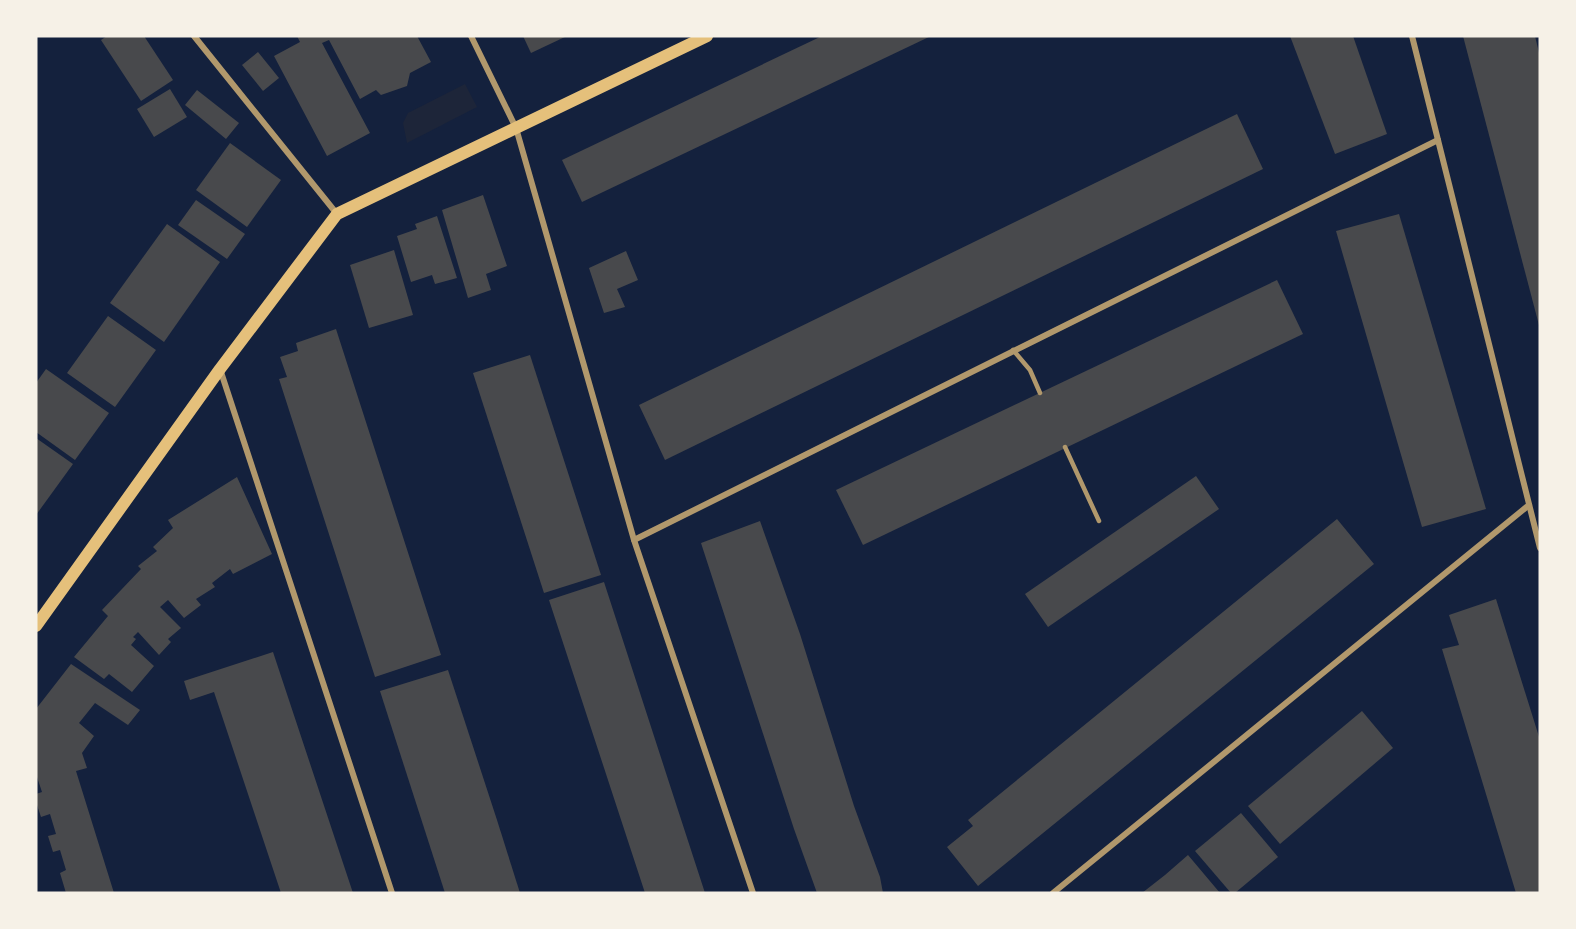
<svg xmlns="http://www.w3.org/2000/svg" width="1576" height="929" font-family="'Roboto Condensed',sans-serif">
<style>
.green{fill:#1d2539}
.building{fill:#48494c}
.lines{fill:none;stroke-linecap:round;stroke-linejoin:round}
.service{stroke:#b1986c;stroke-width:4.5}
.minor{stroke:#b1986c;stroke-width:6}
.secondary{stroke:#e5c07b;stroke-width:12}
</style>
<rect width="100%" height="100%" fill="#14213d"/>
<polygon class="green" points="465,84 477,107 407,143 403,123 408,113"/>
<g class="building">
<polygon points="107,36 144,36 173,80 141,101 101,40"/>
<polygon points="297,36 417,36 431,62 410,73 407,86 381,95 376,90 360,99 329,40 322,43 370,133 327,156 274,56 300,42"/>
<polygon points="523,36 567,36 531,53"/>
<polygon points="822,36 931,36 582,202 562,160"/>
<polygon points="1290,36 1353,36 1387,134 1335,154"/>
<polygon points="1463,36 1535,36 1540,57 1540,329"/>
<polygon points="258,52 279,78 263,91 242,65"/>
<polygon points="170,89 187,117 154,137 137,109"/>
<polygon points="197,90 239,123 226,139 185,105"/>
<polygon points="1237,114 1263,169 665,460 639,405"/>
<polygon points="230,143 281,180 247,227 196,190"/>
<polygon points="483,195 507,266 486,274 491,290 468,298 442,210"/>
<polygon points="196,200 245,234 227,259 178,225"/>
<polygon points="1399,214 1486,509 1422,527 1336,231"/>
<polygon points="437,216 457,278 435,284 432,275 411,282 397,236 417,229 415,224"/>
<polygon points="167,224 220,262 164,342 110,303"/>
<polygon points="394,250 413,315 369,328 350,265"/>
<polygon points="626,251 638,280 617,289 625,307 604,313 589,268"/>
<polygon points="1277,280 1303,334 863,545 836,490"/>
<polygon points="108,316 156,350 115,407 67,373"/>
<polygon points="336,329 441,655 375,677 279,379 287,377 280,357 298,351 296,343"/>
<polygon points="530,355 601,575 544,593 473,373"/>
<polygon points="46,369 109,413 75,460 36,432 36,383"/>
<polygon points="36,438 73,464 36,515"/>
<polygon points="1196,476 1219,509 1048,627 1025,594"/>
<polygon points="237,477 272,554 233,574 230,569 212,583 215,587 196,599 201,605 184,618 168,600 160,607 181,628 168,639 171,642 159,655 138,632 133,637 136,639 131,645 154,666 132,692 109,674 104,679 74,657 108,616 102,610 141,569 138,566 157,551 153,547 173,528 168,520"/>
<polygon points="1337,519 1374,564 978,886 947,847 973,826 968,820"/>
<polygon points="760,521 800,634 854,806 880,877 883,893 817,893 794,829 701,543"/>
<polygon points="604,582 677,807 705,893 645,893 549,600"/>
<polygon points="1496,599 1540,740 1540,893 1516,893 1442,649 1459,645 1449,615"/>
<polygon points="273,652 346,872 353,893 281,893 214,692 190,700 184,681"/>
<polygon points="71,664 140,710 128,725 95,703 79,723 94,736 82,753 87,768 76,771 114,893 66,893 60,873 66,870 60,850 53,852 48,836 56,834 50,814 41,817 36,802 36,794 42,792 36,774 36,709"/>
<polygon points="448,670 497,820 520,893 445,893 388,716 380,691"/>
<polygon points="1362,711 1393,748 1280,844 1248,806"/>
<polygon points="1241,813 1278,857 1235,893 1231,893 1195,851"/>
<polygon points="1188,855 1220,893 1142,893 1165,875"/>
</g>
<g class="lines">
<g class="service">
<polyline points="1013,350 1030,370 1040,393"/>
<polyline points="1065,447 1099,521"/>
</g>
<g class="minor">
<polyline points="194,36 337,214"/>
<polyline points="471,36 516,128 634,540 753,893"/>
<polyline points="1412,36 1540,548"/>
<polyline points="220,369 392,893"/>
<polyline points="634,540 1438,140"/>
<polyline points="1053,893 1529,505"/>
</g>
<polyline class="secondary" points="36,626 220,369 337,214 707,36"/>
</g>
<rect width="1576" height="929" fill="none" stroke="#f6f1e7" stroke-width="75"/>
</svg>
